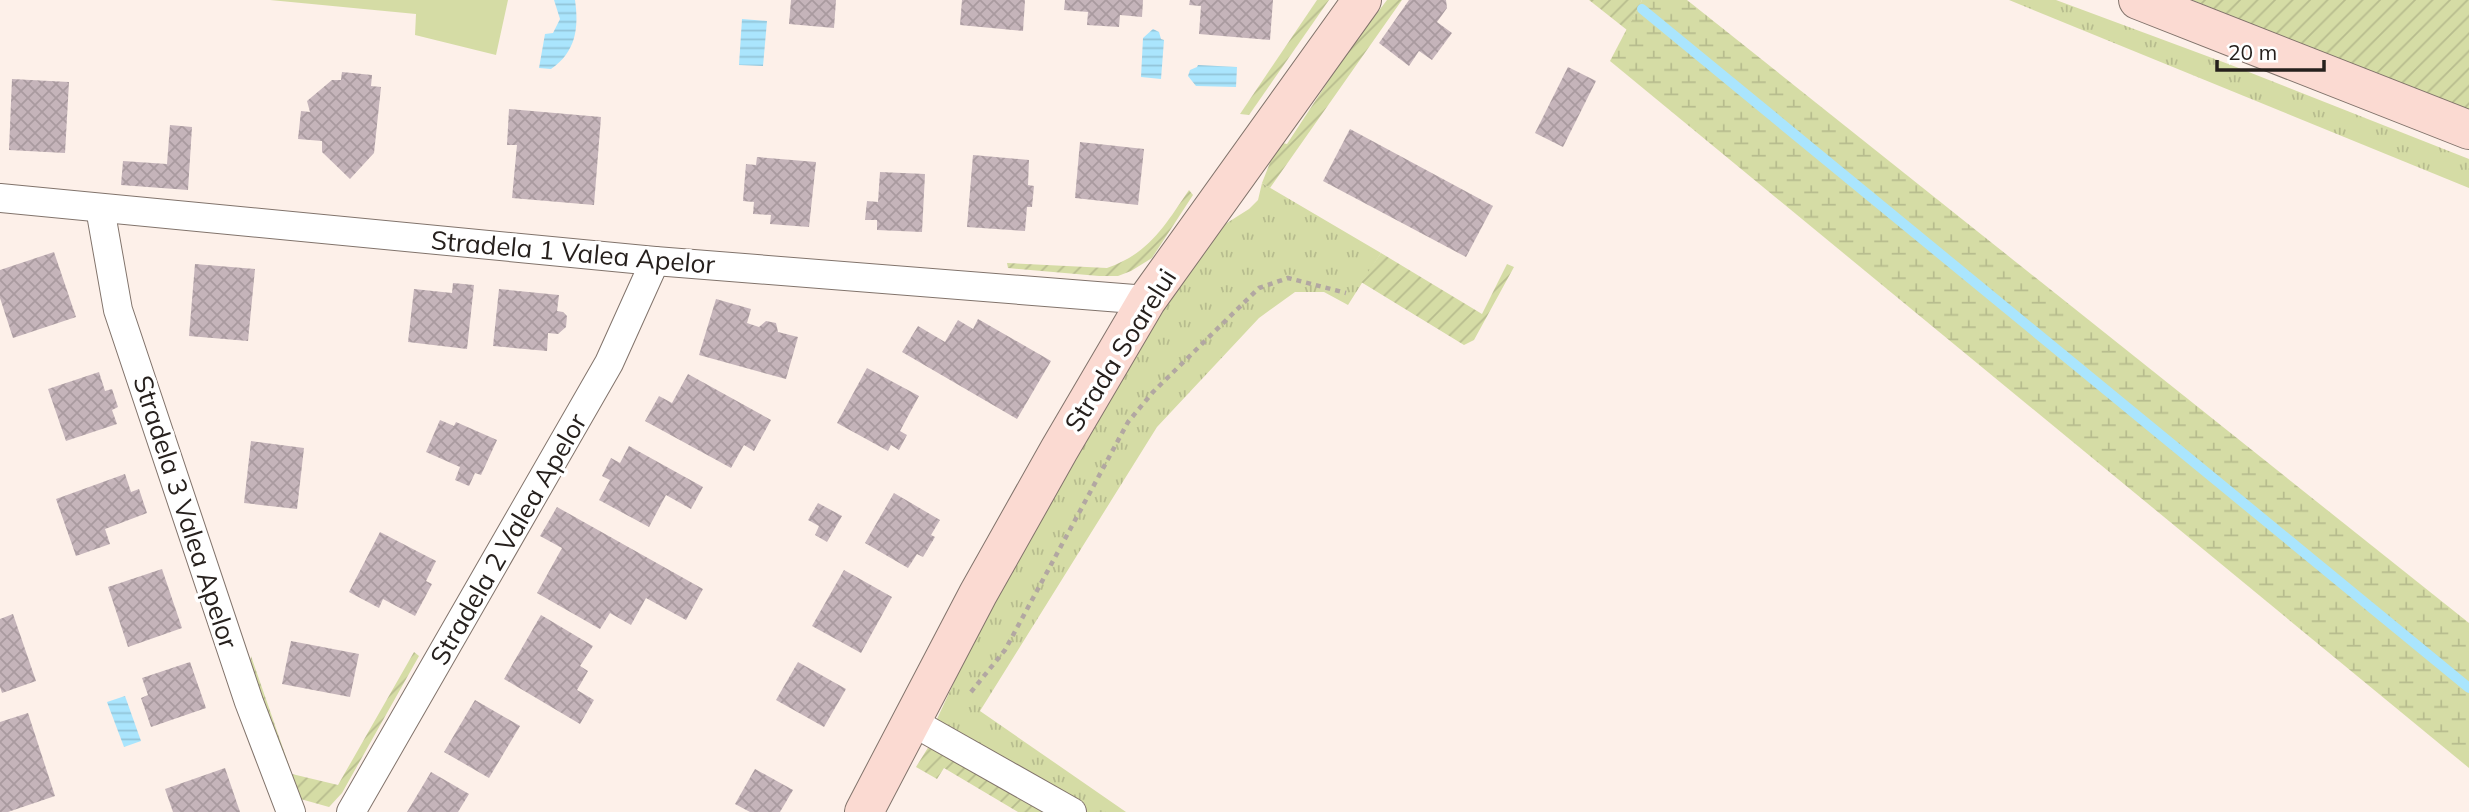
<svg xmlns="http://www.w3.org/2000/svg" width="2469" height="812" font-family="Mulish,sans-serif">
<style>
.grass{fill:url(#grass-tufts)}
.wetland{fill:url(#wetland-marsh)}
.garden{fill:url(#garden-furrows)}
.pitch{fill:#d5dca5}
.water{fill:url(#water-rules)}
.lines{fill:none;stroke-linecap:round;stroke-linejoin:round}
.stream{stroke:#aae5fd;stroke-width:10}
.building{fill:url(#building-cross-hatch)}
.street-casing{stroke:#81736b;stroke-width:30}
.secondary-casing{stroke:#81736b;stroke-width:40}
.path{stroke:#b2a7a2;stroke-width:4.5;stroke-dasharray:5 5;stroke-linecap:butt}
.street{stroke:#fff;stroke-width:28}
.secondary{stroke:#fbdad2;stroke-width:38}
.labels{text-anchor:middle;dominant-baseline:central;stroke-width:7;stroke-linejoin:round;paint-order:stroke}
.street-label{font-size:26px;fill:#26201d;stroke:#fff}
</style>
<defs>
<pattern id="grass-tufts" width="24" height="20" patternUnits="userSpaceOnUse" patternTransform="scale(1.75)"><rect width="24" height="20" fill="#d5dca5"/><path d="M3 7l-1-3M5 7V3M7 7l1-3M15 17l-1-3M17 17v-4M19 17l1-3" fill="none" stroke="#b7bc8e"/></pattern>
<pattern id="wetland-marsh" width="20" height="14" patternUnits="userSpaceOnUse" patternTransform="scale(1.75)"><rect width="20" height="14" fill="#d5dca5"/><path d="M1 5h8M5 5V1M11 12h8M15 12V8" fill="none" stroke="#b7bc8e"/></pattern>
<pattern id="garden-furrows" width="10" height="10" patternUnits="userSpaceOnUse" patternTransform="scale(1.75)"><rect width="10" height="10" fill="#d5dca5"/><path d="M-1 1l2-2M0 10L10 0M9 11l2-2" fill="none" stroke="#b7bc8e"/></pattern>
<pattern id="water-rules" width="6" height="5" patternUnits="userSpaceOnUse" patternTransform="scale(1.75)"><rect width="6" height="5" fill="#aae5fd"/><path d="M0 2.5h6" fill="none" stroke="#92c4d8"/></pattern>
<pattern id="building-cross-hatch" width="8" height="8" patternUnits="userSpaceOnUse" patternTransform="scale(1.75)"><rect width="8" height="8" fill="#c5b4ba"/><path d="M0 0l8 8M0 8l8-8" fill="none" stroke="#a99a9f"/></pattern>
</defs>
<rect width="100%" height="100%" fill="#fdf0e9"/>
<g class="grass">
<polygon points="2009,0 2056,0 2231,65 2469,159 2469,188"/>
<polygon points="1262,183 1381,253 1348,305 1324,292 1295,292 1259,318 1157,427 980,711 1126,812 1086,812 955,738 937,719 989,607 1136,343 1211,233 1249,209 1258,200"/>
</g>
<polygon class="wetland" points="1642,0 1687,0 2469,623 2469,768 1610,61"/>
<g class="garden">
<polygon points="1317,0 1329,0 1249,115 1240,114"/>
<polygon points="1387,0 1402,0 1270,188 1262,183 1278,142 1287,144 1346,54"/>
<polygon points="1589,0 1642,0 1627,30"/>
<polygon points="2192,0 2469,0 2469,112"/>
<path d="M1189,190L1193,195L1152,258L1131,271L1118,276H1099L1008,268L1007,263L1107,268C1150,253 1165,225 1189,190Z"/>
<polygon points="1381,253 1482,314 1507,264 1514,267 1474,340 1464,345 1361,282"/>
<polygon points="414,652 419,656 342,793 329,807 297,798 250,665 251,656 292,774 338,785"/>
<polygon points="929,746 1050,812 1018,812 944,768 937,779 916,767"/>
</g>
<polygon class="pitch" points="270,0 508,0 496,55 415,35 416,14"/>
<g class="water">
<path d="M554,0H575C579,28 576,52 551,69L539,68L545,34L553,33L560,19Z"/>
<polygon points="742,19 767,21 763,66 739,65"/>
<polygon points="1153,29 1159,32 1161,39 1164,40 1161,79 1141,77 1143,38"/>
<polygon points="1198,65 1237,67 1236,87 1196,86 1188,76 1190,70 1197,67"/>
<polygon points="125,696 141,741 124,747 107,702"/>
</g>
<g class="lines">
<polyline class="stream" points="1642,9 2469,688"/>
</g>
<g class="building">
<polygon points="791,0 836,0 834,28 789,24"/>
<polygon points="962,0 1025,0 1023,31 960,25"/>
<polygon points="1065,0 1143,0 1142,17 1120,15 1119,27 1087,25 1088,12 1064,10"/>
<polygon points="1190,0 1273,0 1270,40 1199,34 1201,6 1189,5"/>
<polygon points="1409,0 1446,0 1447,8 1437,22 1452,33 1432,60 1419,51 1409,66 1379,43"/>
<polygon points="1568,67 1596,81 1563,147 1535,133"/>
<polygon points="342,72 372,75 371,86 381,87 374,153 350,179 322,152 322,141 298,139 301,111 310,112 307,101 332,80 341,80"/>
<polygon points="12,79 69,82 65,153 9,150"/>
<polygon points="509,109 601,117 594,205 512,198 517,145 507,145"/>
<polygon points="170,125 192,127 188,190 121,185 123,161 167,164"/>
<polygon points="1350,129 1493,206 1466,257 1323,181"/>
<polygon points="1080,142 1144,149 1138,205 1075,198"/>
<polygon points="973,155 1029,160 1028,185 1034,186 1032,207 1027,207 1025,231 967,227"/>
<polygon points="757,157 816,162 809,227 770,224 771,215 753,214 754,202 743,201 746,164 756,165"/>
<polygon points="880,172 925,174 922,232 877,230 877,220 865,220 867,201 878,202"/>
<polygon points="54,252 76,317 13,338 0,298 0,270"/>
<polygon points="195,264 255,269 248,341 189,336"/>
<polygon points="453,283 474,285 467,349 408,342 414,289 452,293"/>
<polygon points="499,289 559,295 557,311 563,312 567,316 566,327 558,334 548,333 547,351 493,346"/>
<polygon points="716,299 751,309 747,323 759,327 766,321 776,323 778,332 798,337 786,379 699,355"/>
<polygon points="978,319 1051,361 1017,419 902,352 918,326 945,342 958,320 973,329"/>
<polygon points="867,368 919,396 900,431 907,435 899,450 891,445 888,451 837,423"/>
<polygon points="99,372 105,391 112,389 118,407 112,410 117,424 66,441 48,389"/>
<polygon points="688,374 771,420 754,451 744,445 731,468 645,421 659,396 672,403"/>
<polygon points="440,420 454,426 456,422 497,440 481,475 475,473 469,486 455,480 460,467 426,452"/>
<polygon points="251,441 304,448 297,509 244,503"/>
<polygon points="629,446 703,487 691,509 666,495 649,527 599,500 610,480 602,476 611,458 620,463"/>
<polygon points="125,474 131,492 139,489 147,513 105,529 110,544 76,556 56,499"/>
<polygon points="894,493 940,520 931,535 935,537 923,557 917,554 908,568 865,543"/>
<polygon points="818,503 842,516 827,542 815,535 819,526 808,520"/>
<polygon points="557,507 703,589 686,620 646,598 631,625 610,613 600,629 537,593 562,548 540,536"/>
<polygon points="380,532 436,561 426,581 432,584 415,616 383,599 379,608 349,592"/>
<polygon points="162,569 182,628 128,647 108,587"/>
<polygon points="844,570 892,597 861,653 812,626"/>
<polygon points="13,614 36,681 2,693 0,687 0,619"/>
<polygon points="541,615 593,646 580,666 588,671 577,690 594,700 580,724 504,679"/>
<polygon points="291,641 359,654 350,697 282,684"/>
<polygon points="190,662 206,708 151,727 141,698 148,695 142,678"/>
<polygon points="798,662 846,689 824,727 776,700"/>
<polygon points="475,700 520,726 489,778 444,752"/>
<polygon points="28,713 55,796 8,812 0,812 0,722"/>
<polygon points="225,768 240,812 173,812 165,789"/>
<polygon points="755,769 793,790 780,812 750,812 735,804"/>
<polygon points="431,772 469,794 458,812 407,812"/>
</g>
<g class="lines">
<g class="street-casing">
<g id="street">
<polyline points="0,198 655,261 1147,300"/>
<polyline points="100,208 118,310 249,702 291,812"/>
<polyline points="911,721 1072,812"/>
<polyline points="351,812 609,363 655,261"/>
</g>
</g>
<g class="secondary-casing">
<g id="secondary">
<polyline points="2138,0 2469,130"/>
<polyline points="864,812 978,594 1059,450 1147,300 1362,0"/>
</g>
</g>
<polyline class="path" points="971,692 1005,650 1128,422 1153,392 1259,288 1288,278 1346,293"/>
<use href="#street" class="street"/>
<use href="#secondary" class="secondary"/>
</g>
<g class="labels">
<g class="street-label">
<text transform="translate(573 252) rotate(5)">Stradela 1 Valea Apelor</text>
<text transform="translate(1120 350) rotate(-58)">Strada Soarelui</text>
<text transform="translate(186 512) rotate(72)">Stradela 3 Valea Apelor</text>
<text transform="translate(508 539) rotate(-60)">Stradela 2 Valea Apelor</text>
</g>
</g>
<path d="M2217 60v10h107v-10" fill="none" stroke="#26201d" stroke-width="3.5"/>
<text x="2228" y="60" font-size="21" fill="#26201d" stroke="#ffffff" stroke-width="5" paint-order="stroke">20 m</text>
</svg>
